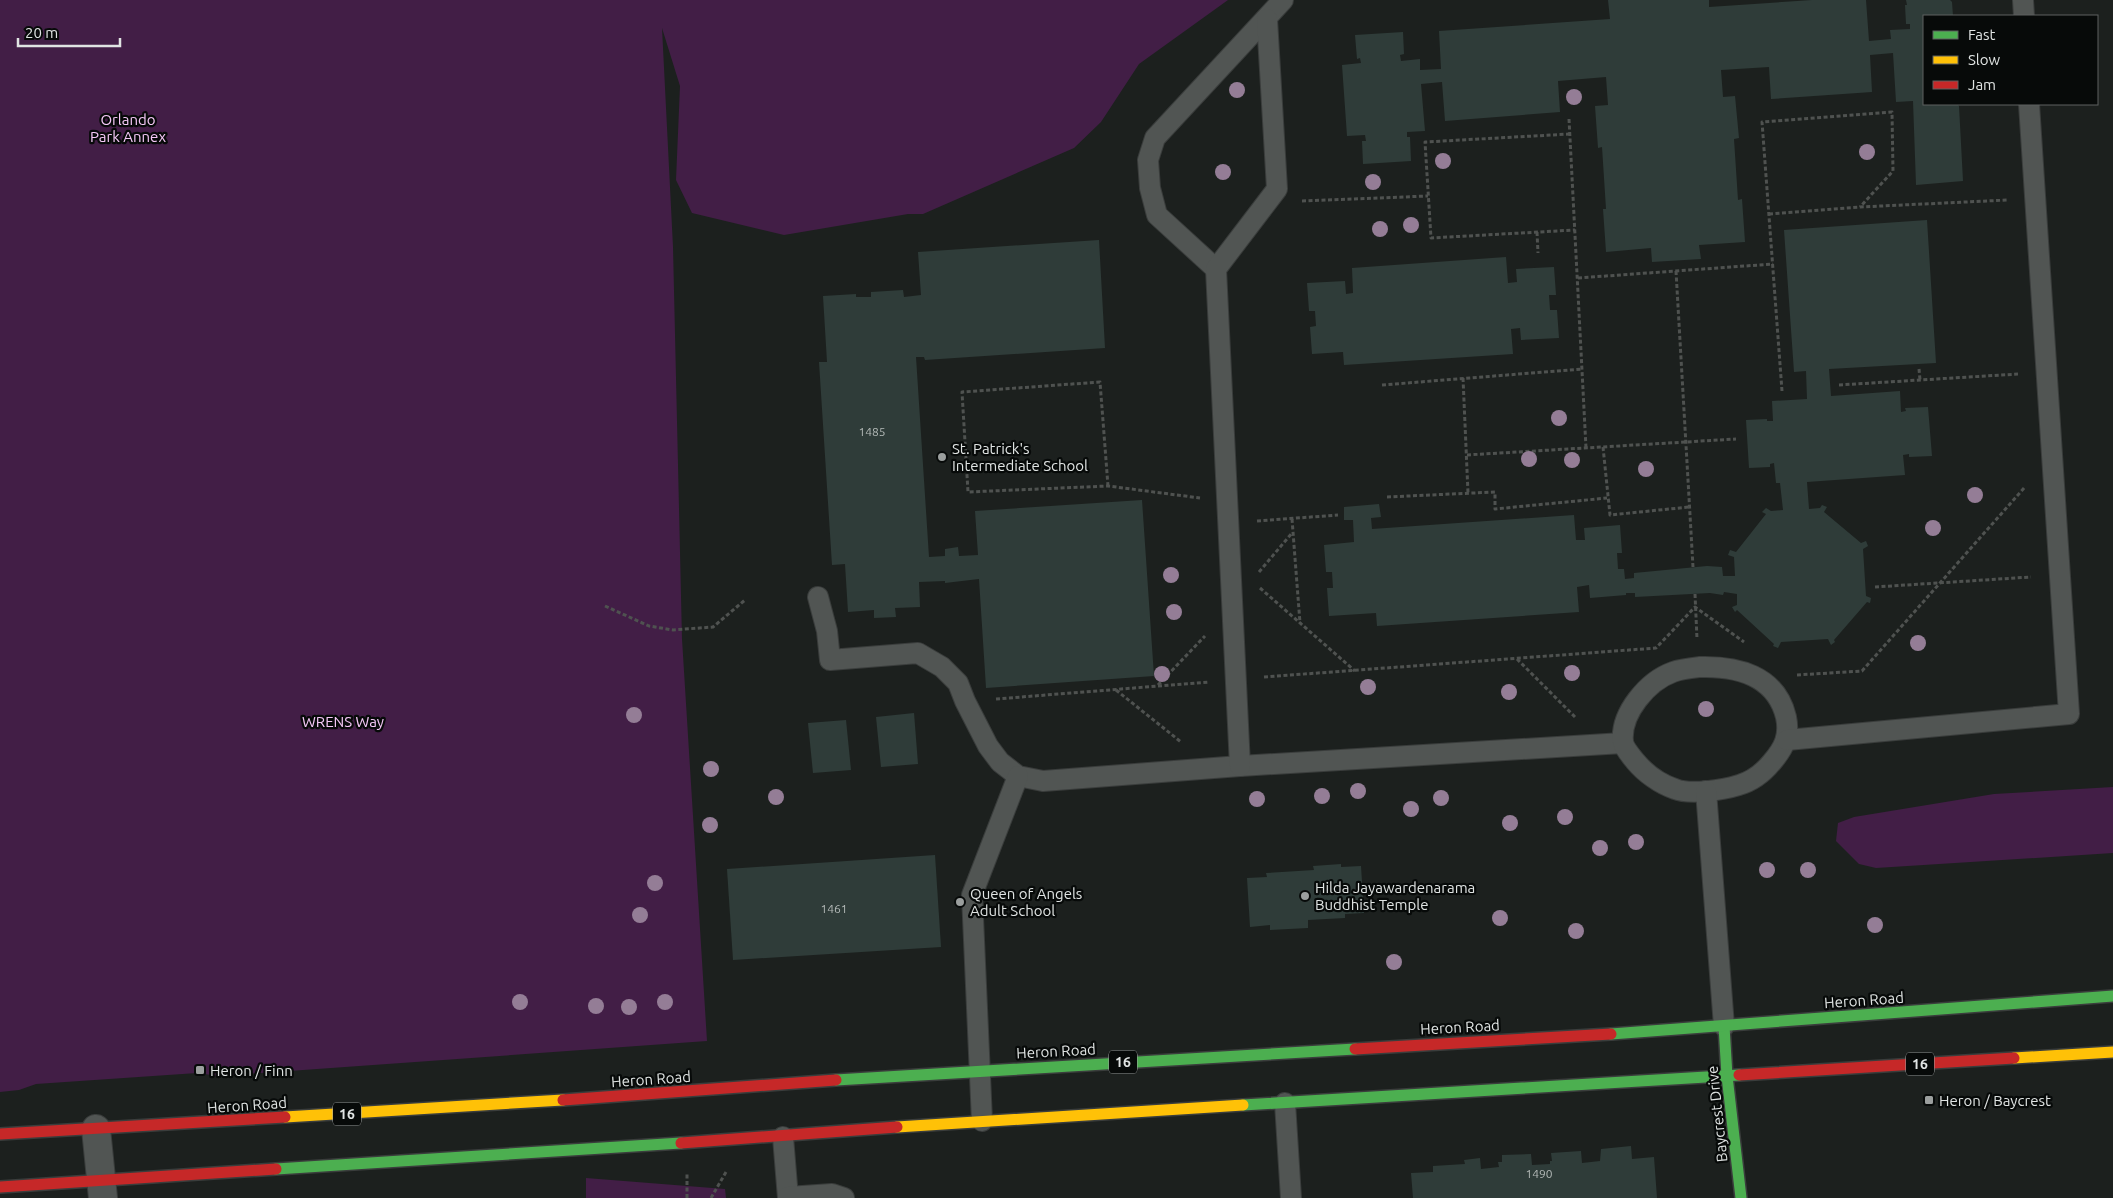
<svg xmlns="http://www.w3.org/2000/svg" width="2113" height="1198" font-family="Ubuntu,sans-serif">
<style>
.green{fill:#421e46}
.building{fill:#2f3c39}
.lines{fill:none;stroke-linecap:round;stroke-linejoin:round}
.lane-casing{stroke:#3a3d3c;stroke-width:22}
.street-casing{stroke:#3a3d3c;stroke-width:30}
.fast-casing{stroke:#3a3d3c;stroke-width:14}
.slow-casing{stroke:#3a3d3c;stroke-width:14}
.jam-casing{stroke:#3a3d3c;stroke-width:14}
.path{stroke:#4f5250;stroke-width:3;stroke-dasharray:4 2.5;stroke-linecap:butt}
.lane{stroke:#515553;stroke-width:20}
.street{stroke:#515553;stroke-width:28}
.fast{stroke:#4caf50;stroke-width:11}
.slow{stroke:#ffc107;stroke-width:11}
.jam{stroke:#c62828;stroke-width:11}
.tree{fill:#947d96}
.poi-dot{fill:#9b9f9e;stroke:#070a09;stroke-width:2}
.labels{text-anchor:middle;dominant-baseline:central;stroke-width:4.5;stroke-linejoin:round;paint-order:stroke}
.number-label{font-size:12px;fill:#b4bab8}
.shield{fill:#070a09;stroke:#9fa3a2;stroke-width:1}
.shield-label{font-size:14px;font-weight:bold;fill:#e0e4e3}
.park-label{font-size:15px;fill:#f6c9f8;stroke:#070a09}
.poi-label{font-size:15px;fill:#e0e4e3;stroke:#070a09;text-anchor:start}
.street-label{font-size:15px;fill:#e0e4e3;stroke:#070a09}
</style>
<rect width="100%" height="100%" fill="#1c201e"/>
<g class="green">
<polygon points="0,0 1228,0 1139,64 1101,122 1074,148 923,214 908,214 784,235 692,213 676,180 680,86 662,28 673,247 682,639 707,1041 219,1076 197,1073 36,1084 19,1090 0,1092"/>
<polygon points="2113,787 2113,853 1876,868 1859,864 1836,841 1838,823 1854,817 1994,794"/>
<polygon points="586,1178 725,1189 726,1198 586,1198"/>
</g>
<g class="building">
<polygon points="1608,0 1709,0 1709,7 1812,0 1866,0 1869,41 1891,39 1890,30 1910,29 1910,24 1906,24 1905,5 1907,5 1906,0 1950,0 1952,2 1953,16 1924,16 1924,104 1957,104 1959,106 1963,181 1916,185 1913,101 1896,102 1893,53 1870,55 1872,92 1771,99 1769,67 1721,70 1723,97 1735,96 1739,138 1734,139 1738,200 1742,199 1745,242 1699,245 1701,259 1652,262 1651,248 1606,252 1603,209 1606,209 1602,147 1598,148 1595,106 1608,105 1606,77 1558,81 1560,112 1445,121 1442,82 1421,84 1425,131 1407,132 1407,137 1410,137 1411,161 1363,164 1362,141 1366,141 1365,135 1347,136 1342,65 1361,63 1360,58 1357,59 1355,35 1403,32 1404,54 1400,55 1401,61 1420,59 1420,70 1441,69 1439,31 1610,19"/>
<polygon points="1927,220 1936,363 1829,369 1831,396 1900,391 1901,412 1906,411 1905,408 1928,407 1932,456 1909,457 1909,454 1903,455 1905,475 1807,482 1809,509 1820,508 1822,505 1827,507 1824,512 1861,543 1866,541 1868,546 1863,549 1866,596 1871,598 1870,603 1867,602 1834,640 1835,642 1831,645 1828,639 1781,642 1778,648 1773,646 1774,644 1737,610 1735,612 1732,607 1737,605 1737,594 1724,592 1723,595 1710,593 1635,597 1635,593 1626,593 1626,595 1590,598 1589,585 1577,587 1579,612 1377,626 1376,613 1329,616 1327,588 1333,588 1332,572 1326,572 1324,545 1354,542 1353,520 1344,520 1344,507 1379,504 1381,517 1371,518 1372,529 1574,515 1576,540 1585,540 1584,528 1620,525 1622,553 1617,553 1618,569 1624,569 1625,579 1634,578 1634,573 1707,566 1722,567 1723,576 1735,576 1734,557 1728,555 1730,550 1736,552 1766,514 1762,512 1766,508 1771,511 1783,510 1780,483 1776,483 1774,463 1770,464 1770,467 1749,468 1746,420 1767,419 1767,421 1773,421 1772,401 1807,399 1806,371 1794,372 1784,230"/>
<polygon points="1099,240 1105,348 925,360 924,357 916,357 929,557 945,556 945,549 958,547 959,556 978,555 975,511 1142,500 1154,676 986,688 979,579 945,583 945,581 919,582 920,607 895,608 896,617 874,618 874,610 848,612 845,564 832,565 819,362 827,362 823,296 856,294 856,297 871,297 871,292 903,290 904,297 921,295 918,252"/>
<polygon points="1506,257 1508,283 1517,282 1516,269 1554,267 1556,295 1549,295 1550,310 1557,310 1559,338 1521,340 1520,328 1511,329 1513,354 1344,365 1343,352 1312,354 1310,327 1316,326 1315,311 1309,311 1307,283 1345,281 1346,294 1353,293 1352,268"/>
<polygon points="914,713 918,764 881,767 876,717"/>
<polygon points="846,720 851,770 813,773 808,723"/>
<polygon points="935,855 941,947 733,960 727,869"/>
<polygon points="1341,864 1341,867 1361,866 1364,913 1345,914 1345,918 1308,920 1308,928 1270,930 1270,925 1250,927 1247,878 1267,877 1266,873 1314,870 1313,866"/>
<polygon points="1631,1146 1632,1159 1654,1157 1657,1198 1413,1198 1411,1173 1433,1172 1433,1166 1465,1164 1464,1160 1480,1158 1481,1169 1499,1167 1498,1162 1502,1162 1502,1155 1531,1154 1532,1165 1550,1164 1550,1161 1552,1161 1551,1153 1581,1151 1582,1163 1600,1161 1601,1149"/>
</g>
<g class="lines">
<g class="lane-casing">
<g id="lane">
<polyline points="2023,0 2024,16"/>
<polyline points="1216,269 1157,215 1150,188 1148,160 1155,138 1283,0"/>
<polyline points="818,597 827,631 830,660 918,653 942,667 958,683 965,701 988,746 1000,762 1018,776 1043,781 1240,766 1623,743"/>
<path d="M1700,667C1737,666 1776,675 1786,717C1790,736 1784,748 1772,762C1763,773 1753,781 1739,785C1723,790 1690,795 1675,789C1660,784 1645,773 1635,761C1631,756 1624,748 1623,742C1620,713 1648,681 1673,672C1681,669 1691,668 1700,667Z"/>
<polyline points="1787,740 2069,714 2029,104"/>
<polyline points="1240,766 1216,269 1277,189 1267,19"/>
<polyline points="1706,791 1724,1026"/>
<polyline points="1285,1103 1291,1198"/>
<polyline points="982,1121 972,895 1018,776"/>
<polyline points="783,1137 788,1198"/>
<polyline points="788,1197 832,1194 844,1198"/>
</g>
</g>
<g class="street-casing">
<polyline id="street" points="96,1129 103,1198"/>
</g>
<g class="fast-casing">
<g id="fast">
<polyline points="1724,1026 1727,1076 1741,1198"/>
<polyline points="1611,1034 2113,996"/>
<polyline points="836,1080 1355,1049"/>
<polyline points="1243,1105 1739,1075"/>
<polyline points="276,1169 681,1143"/>
</g>
</g>
<g class="slow-casing">
<g id="slow">
<polyline points="2014,1058 2113,1052"/>
<polyline points="285,1117 563,1100"/>
<polyline points="897,1127 1243,1105"/>
</g>
</g>
<g class="jam-casing">
<g id="jam">
<polyline points="1355,1049 1611,1034"/>
<polyline points="1739,1075 2014,1058"/>
<polyline points="563,1100 836,1080"/>
<polyline points="0,1134 285,1117"/>
<polyline points="681,1143 897,1127"/>
<polyline points="0,1187 276,1169"/>
</g>
</g>
<g class="path">
<polyline points="1569,119 1586,448"/>
<polyline points="1570,134 1425,142 1431,238 1575,230"/>
<polyline points="1302,201 1428,196"/>
<polyline points="1769,214 1860,207 2008,200"/>
<polyline points="1537,232 1538,253"/>
<polyline points="1676,271 1693,567"/>
<polyline points="1578,278 1773,264"/>
<polyline points="1919,369 1920,380"/>
<polyline points="1463,378 1468,493"/>
<polyline points="1382,385 1582,369"/>
<polyline points="1839,385 2018,374"/>
<polyline points="1782,391 1762,122 1892,112 1893,171 1860,207"/>
<polyline points="1603,447 1610,515 1689,507"/>
<polyline points="1467,455 1736,439"/>
<polyline points="1108,486 1100,382 962,392 968,492 1108,486 1200,498"/>
<polyline points="1387,497 1495,492 1495,509 1607,498"/>
<polyline points="1292,519 1300,623"/>
<polyline points="1257,521 1338,515"/>
<polyline points="1259,572 1292,533"/>
<polyline points="1875,587 2031,577"/>
<polyline points="1260,588 1355,671"/>
<polyline points="1695,594 1697,639"/>
<polyline points="605,606 649,626 673,630 713,627 745,600"/>
<polyline points="1517,659 1576,718"/>
<polyline points="1797,675 1862,671 2025,487"/>
<polyline points="1264,677 1656,648 1695,607 1744,642"/>
<polyline points="1158,685 1205,636"/>
<polyline points="1116,690 1181,742"/>
<polyline points="996,699 1209,682"/>
<polyline points="687,1198 687,1174"/>
<polyline points="711,1198 726,1172"/>
</g>
<use href="#lane" class="lane"/>
<use href="#street" class="street"/>
<use href="#fast" class="fast"/>
<use href="#slow" class="slow"/>
<use href="#jam" class="jam"/>
</g>
<g class="tree">
<circle cx="1237" cy="90" r="8"/>
<circle cx="1574" cy="97" r="8"/>
<circle cx="1867" cy="152" r="8"/>
<circle cx="1443" cy="161" r="8"/>
<circle cx="1223" cy="172" r="8"/>
<circle cx="1373" cy="182" r="8"/>
<circle cx="1411" cy="225" r="8"/>
<circle cx="1380" cy="229" r="8"/>
<circle cx="1559" cy="418" r="8"/>
<circle cx="1529" cy="459" r="8"/>
<circle cx="1572" cy="460" r="8"/>
<circle cx="1646" cy="469" r="8"/>
<circle cx="1975" cy="495" r="8"/>
<circle cx="1933" cy="528" r="8"/>
<circle cx="1171" cy="575" r="8"/>
<circle cx="1174" cy="612" r="8"/>
<circle cx="1918" cy="643" r="8"/>
<circle cx="1572" cy="673" r="8"/>
<circle cx="1162" cy="674" r="8"/>
<circle cx="1368" cy="687" r="8"/>
<circle cx="1509" cy="692" r="8"/>
<circle cx="1706" cy="709" r="8"/>
<circle cx="634" cy="715" r="8"/>
<circle cx="711" cy="769" r="8"/>
<circle cx="1358" cy="791" r="8"/>
<circle cx="1322" cy="796" r="8"/>
<circle cx="776" cy="797" r="8"/>
<circle cx="1441" cy="798" r="8"/>
<circle cx="1257" cy="799" r="8"/>
<circle cx="1411" cy="809" r="8"/>
<circle cx="1565" cy="817" r="8"/>
<circle cx="1510" cy="823" r="8"/>
<circle cx="710" cy="825" r="8"/>
<circle cx="1636" cy="842" r="8"/>
<circle cx="1600" cy="848" r="8"/>
<circle cx="1767" cy="870" r="8"/>
<circle cx="1808" cy="870" r="8"/>
<circle cx="655" cy="883" r="8"/>
<circle cx="640" cy="915" r="8"/>
<circle cx="1500" cy="918" r="8"/>
<circle cx="1875" cy="925" r="8"/>
<circle cx="1576" cy="931" r="8"/>
<circle cx="1394" cy="962" r="8"/>
<circle cx="520" cy="1002" r="8"/>
<circle cx="665" cy="1002" r="8"/>
<circle cx="596" cy="1006" r="8"/>
<circle cx="629" cy="1007" r="8"/>
</g>
<g class="poi-dot">
<circle cx="942" cy="457" r="5"/>
<circle cx="1305" cy="896" r="5"/>
<circle cx="960" cy="902" r="5"/>
<rect x="195" y="1065" width="10" height="10" rx="2.5"/>
<rect x="1924" y="1095" width="10" height="10" rx="2.5"/>
</g>
<g class="labels">
<g class="number-label">
<text x="872" y="431">1485</text>
<text x="834" y="908">1461</text>
<text x="1539" y="1173">1490</text>
</g>
<g class="shield">
<rect x="1109" y="1050.5" width="28" height="23" rx="4"/>
<rect x="1906" y="1052.5" width="28" height="23" rx="4"/>
<rect x="333" y="1102.5" width="28" height="23" rx="4"/>
</g>
<g class="shield-label">
<text x="1123" y="1062">16</text>
<text x="1920" y="1064">16</text>
<text x="347" y="1114">16</text>
</g>
<g class="park-label">
<text x="128" y="119">Orlando<tspan x="128" dy="17">Park Annex</tspan></text>
<text x="343" y="721">WRENS Way</text>
</g>
<g class="poi-label">
<text x="952" y="448">St. Patrick's<tspan x="952" dy="17">Intermediate School</tspan></text>
<text x="1315" y="887">Hilda Jayawardenarama<tspan x="1315" dy="17">Buddhist Temple</tspan></text>
<text x="970" y="893">Queen of Angels<tspan x="970" dy="17">Adult School</tspan></text>
<text x="210" y="1070">Heron / Finn</text>
<text x="1939" y="1100">Heron / Baycrest</text>
</g>
<g class="street-label">
<text transform="translate(1864 1000) rotate(-4)">Heron Road</text>
<text transform="translate(1460 1027) rotate(-3)">Heron Road</text>
<text transform="translate(1056 1051) rotate(-3)">Heron Road</text>
<text transform="translate(651 1079) rotate(-4)">Heron Road</text>
<text transform="translate(247 1105) rotate(-4)">Heron Road</text>
<text transform="translate(1717 1114) rotate(-96)">Baycrest Drive</text>
</g>
</g>
<rect x="1923" y="15" width="175" height="90" fill="#070a09" stroke="#5e6160"/>
<rect x="1933" y="31" width="25" height="8" fill="#4caf50" stroke="#5e6160"/>
<text x="1968" y="40" font-size="15" fill="#e0e4e3">Fast</text>
<rect x="1933" y="56" width="25" height="8" fill="#ffc107" stroke="#5e6160"/>
<text x="1968" y="65" font-size="15" fill="#e0e4e3">Slow</text>
<rect x="1933" y="81" width="25" height="8" fill="#c62828" stroke="#5e6160"/>
<text x="1968" y="90" font-size="15" fill="#e0e4e3">Jam</text>
<path d="M18 38v8h102v-8" fill="none" stroke="#e0e4e3" stroke-width="2.5"/>
<text x="25" y="38" font-size="15" fill="#e0e4e3" stroke="#070a09" stroke-width="4" paint-order="stroke">20 m</text>
</svg>
